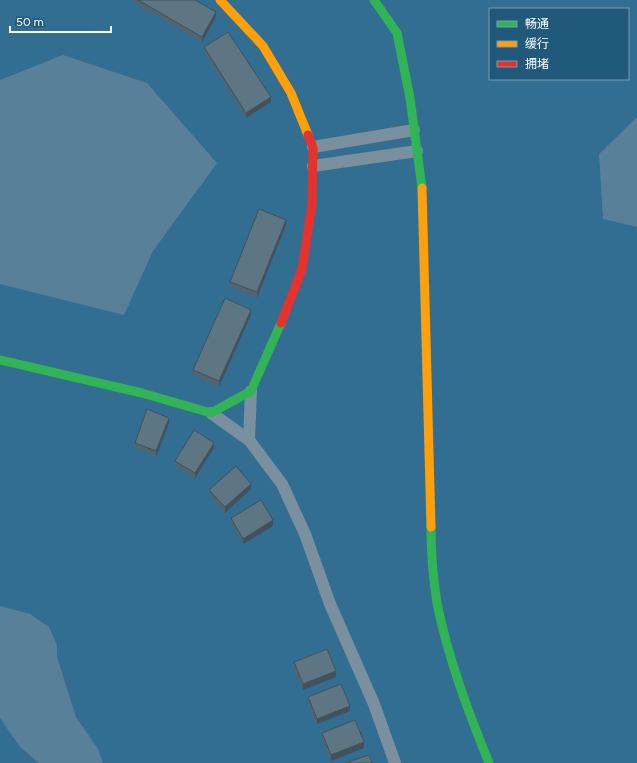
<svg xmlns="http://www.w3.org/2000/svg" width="637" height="763" font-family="Figtree,'Noto Sans SC',sans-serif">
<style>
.green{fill:#326e91;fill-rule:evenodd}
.water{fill:#588099}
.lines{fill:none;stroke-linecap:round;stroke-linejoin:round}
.street{stroke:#7a909e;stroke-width:12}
.fast{stroke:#30b455;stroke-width:9}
.slow{stroke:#ff9f0a;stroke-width:9}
.jam{stroke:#e5322d;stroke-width:9}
.wall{fill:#516571}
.shaded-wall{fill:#42525c}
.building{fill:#5e7583;stroke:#42525c}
</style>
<rect width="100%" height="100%" fill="#355467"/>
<path class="green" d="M0,0H637V763H0ZM490,9H628V79H490Z"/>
<g class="water">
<polygon points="63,55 147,83 217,163 153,251 124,315 0,284 0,80"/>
<polygon points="637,117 637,227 603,219 599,154"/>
<polygon points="0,606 30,614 49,627 57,645 57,657 76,717 98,749 103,763 39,763 20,747 0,718"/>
</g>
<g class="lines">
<g class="street">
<polyline points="313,147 414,130"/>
<polyline points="313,166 417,151"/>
<polyline points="211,413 249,440 282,484 305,534 330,604 374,704 395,763"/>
<polyline points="249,440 251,391"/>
</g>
<g class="fast">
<polyline points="374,0 397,33 410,98 422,188"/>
<polyline points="0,360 142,393 211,413 251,391 281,323"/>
<path d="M431,527C431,552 433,578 437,603C448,658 468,711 489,763"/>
</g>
<g class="slow">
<polyline points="220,0 263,46 291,93 308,135"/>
<polyline points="422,188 431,527"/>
</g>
<polyline class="jam" points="281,323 302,269 312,204 313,147 308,135"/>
</g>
<g class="wall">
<polygon points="134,0 195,0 216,17 202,42 134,3"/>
<polygon points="204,47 271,102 246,118 204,52"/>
<polygon points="286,225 257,298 230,287 230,282"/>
<polygon points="251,315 219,387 193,375 193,370"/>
<polygon points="169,423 156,457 135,448 135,443"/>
<polygon points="214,448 195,478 175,466 175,461"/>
<polygon points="251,489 225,513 209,495 209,490"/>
<polygon points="231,518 273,526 243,544 231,524"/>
<polygon points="294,662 336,677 303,690 294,668"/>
<polygon points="308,697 350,711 317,724 308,703"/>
<polygon points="322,733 364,748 331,761 322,739"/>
</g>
<g class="shaded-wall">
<polygon points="216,12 216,17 202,42 202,37"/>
<polygon points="271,97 271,102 246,118 246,113"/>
<polygon points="286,220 286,225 257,298 257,292"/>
<polygon points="251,310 251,315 219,387 219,381"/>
<polygon points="169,418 169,423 156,457 156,451"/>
<polygon points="214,443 214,448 195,478 195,473"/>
<polygon points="251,484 251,489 225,513 225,507"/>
<polygon points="273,520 273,526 243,544 243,539"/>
<polygon points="336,671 336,677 303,690 303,684"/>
<polygon points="350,706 350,711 317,724 317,719"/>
<polygon points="364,742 364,748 331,761 331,755"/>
</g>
<g class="building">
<polygon points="138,0 195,0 216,12 202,37"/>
<polygon points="228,32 271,97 246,113 204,47"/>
<polygon points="259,209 286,220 257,292 230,282"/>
<polygon points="225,298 251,310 219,381 193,370"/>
<polygon points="147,409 169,418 156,451 135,443"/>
<polygon points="194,430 214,443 195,473 175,461"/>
<polygon points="236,466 251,484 225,507 209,490"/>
<polygon points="261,500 273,520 243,539 231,518"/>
<polygon points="327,649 336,671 303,684 294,662"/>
<polygon points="341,684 350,706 317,719 308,697"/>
<polygon points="355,720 364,742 331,755 322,733"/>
<polygon points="369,755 372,763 345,763"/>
</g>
<rect x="489" y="8" width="140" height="72" fill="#21597b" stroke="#7a9bb0"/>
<rect x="497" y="21" width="20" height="6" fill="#30b455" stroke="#7a9bb0"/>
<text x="525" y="28" font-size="12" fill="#ffffff">畅通</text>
<rect x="497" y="41" width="20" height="6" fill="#ff9f0a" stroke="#7a9bb0"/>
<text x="525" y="48" font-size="12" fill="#ffffff">缓行</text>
<rect x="497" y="61" width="20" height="6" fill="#e5322d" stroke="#7a9bb0"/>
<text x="525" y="68" font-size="12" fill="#ffffff">拥堵</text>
<path d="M10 26v6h101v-6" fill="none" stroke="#ffffff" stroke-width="2"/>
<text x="16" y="26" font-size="12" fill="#ffffff" stroke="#21597b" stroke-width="3" paint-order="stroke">50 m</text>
</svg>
